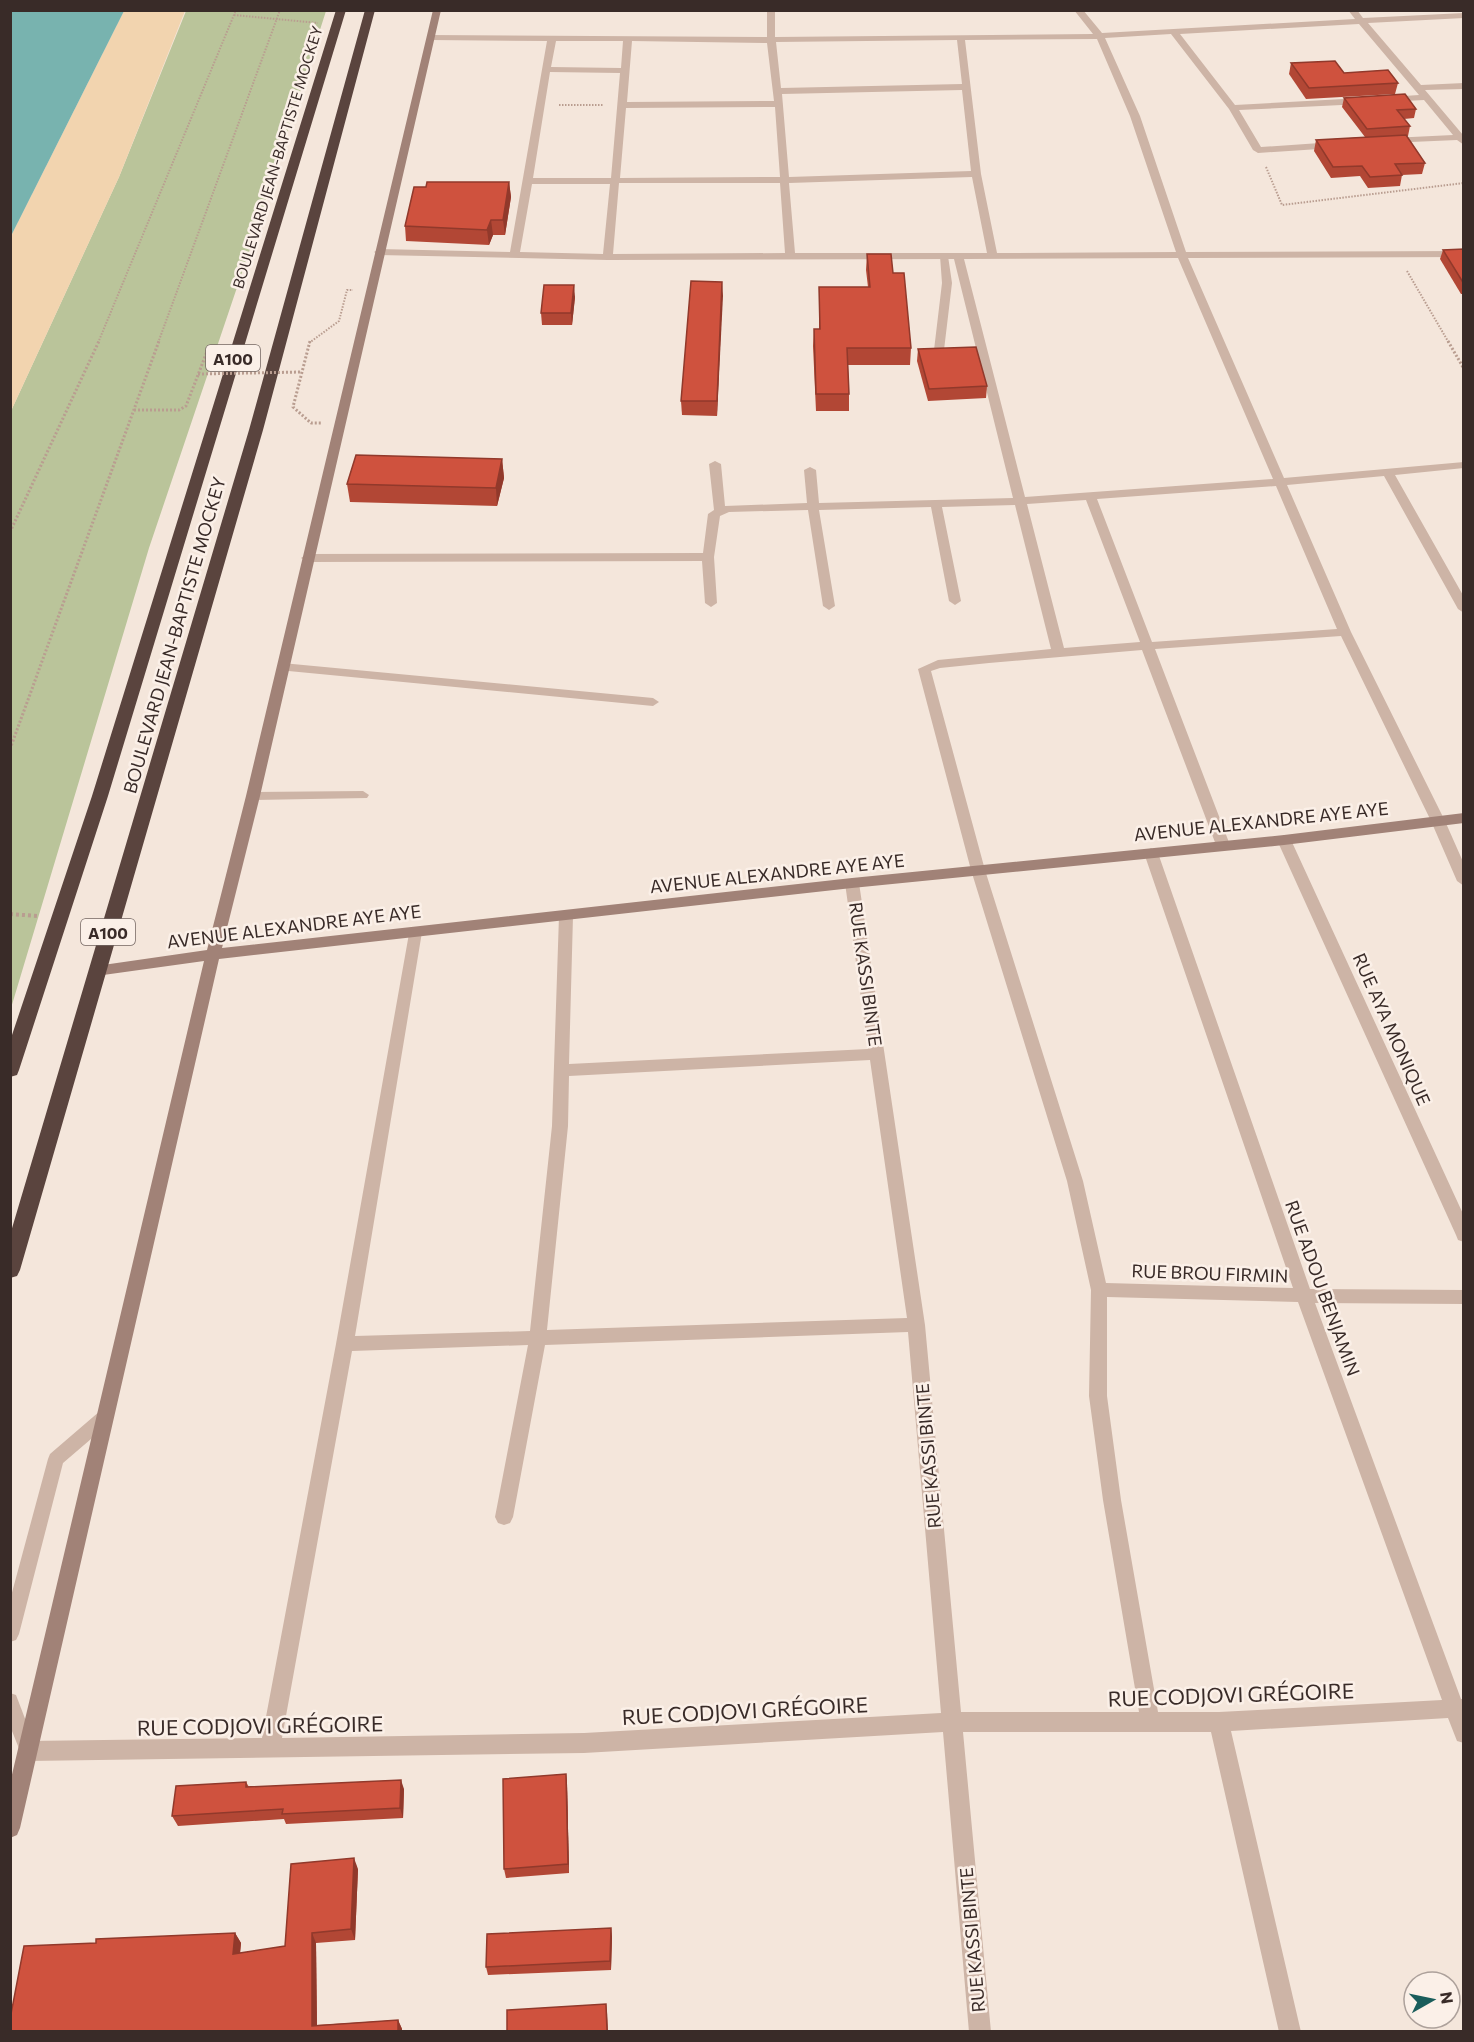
<svg xmlns="http://www.w3.org/2000/svg" width="1474" height="2042" font-family="Commissioner,sans-serif">
<style>
.green{fill:#bac49a}
.sand{fill:#f2d4af}
.water{fill:#78b3af}
.lines{fill:none;stroke-linecap:round;stroke-linejoin:round}
.path-far2{stroke:#b99d90;stroke-width:2;stroke-dasharray:1.5 1.5;stroke-linecap:butt}
.path-far1{stroke:#b99d90;stroke-width:3;stroke-dasharray:2 2;stroke-linecap:butt}
.path{stroke:#b99d90;stroke-width:4;stroke-dasharray:3 3;stroke-linecap:butt}
.lane{fill:#cdb4a6;fill-rule:evenodd}
.street{fill:#cdb4a6;fill-rule:evenodd}
.secondary{fill:#a18277;fill-rule:evenodd}
.highway{fill:#5a443e;fill-rule:evenodd}
.path-bridge{stroke:#b99d90;stroke-width:3;stroke-dasharray:2 2;stroke-linecap:butt}
.wall{fill:#b24735}
.shaded-wall{fill:#91392b}
.building{fill:#cf523e;stroke:#91392b;stroke-width:1.5}
.labels{text-anchor:middle;dominant-baseline:central;stroke-width:5;stroke-linejoin:round;paint-order:stroke}
.far-street-label{font-size:15px;fill:#392b28;stroke:#fbf0e8}
.shield{fill:#fbf0e8;stroke:#736662;stroke-width:1.5}
.shield-label{font-size:16px;font-weight:bold;fill:#392b28}
.street-label{font-size:18px;fill:#392b28;stroke:#fbf0e8}
.near-street-label{font-size:21px;fill:#392b28;stroke:#fbf0e8}
</style>
<rect width="100%" height="100%" fill="#f4e6db"/>
<polygon class="green" points="186,11 326,11 251,246 149,548 11,1008 11,411 119,177"/>
<polygon class="sand" points="124,11 185,11 119,177 11,411 11,236"/>
<polygon class="water" points="11,10 124,11 11,236 10,11"/>
<g class="lines">
<g class="path-far2">
<polyline points="234,15 318,23"/>
<polyline points="559,105 603,105"/>
<polyline points="1266,167 1282,205 1464,183"/>
<polyline points="1407,271 1449,343"/>
<polyline points="98,343 236,10"/>
<polyline points="158,343 280,10"/>
<polyline points="309,343 339,321 347,290 353,290"/>
</g>
<g class="path-far1">
<polyline points="310,341 293,407 311,423 322,423"/>
<polyline points="1448,341 1464,369"/>
<polyline points="134,410 179,410 186,406 208,349"/>
<polyline points="10,532 99,341"/>
<polyline points="10,749 159,341"/>
</g>
<polyline class="path" points="10,914 37,916"/>
<g class="lane">
<polygon points="944,253 948,256 952,283 944,350 939,353 934,350 942,283 940,256"/>
<polygon points="363,791 369,795 367,798 253,800 247,796 253,792"/>
<polygon points="106,1409 112,1411 114,1416 112,1421 63,1463 19,1634 16,1640 10,1642 10,1600 48,1459 50,1454 100,1411"/>
<polygon points="10,1693 16,1695 37,1750 34,1756 28,1759 22,1756 10,1726"/>
</g>
<g class="street">
<path d="M767,10H775V37L1093,34L1074,10H1083L1102,33L1355,19L1348,10H1357L1363,18L1464,13V18L1368,23L1421,85L1464,83V89L1425,90L1463,135L1464,145L1457,140L1388,143V139L1391,138L1453,135L1424,100L1386,102L1385,100L1389,97L1419,95L1359,24L1180,34L1235,105L1362,98L1366,101L1362,104L1239,110L1261,147L1334,142L1339,145L1334,148L1258,153L1253,150L1229,109L1171,34L1105,38L1140,116L1186,252L1464,251V257L1188,258L1284,478L1464,462V468L1395,475L1464,597V613L1458,609L1384,476L1287,485L1351,632L1445,821L1464,864V886L1457,881L1431,821L1341,636L1155,649L1230,845L1223,850L1216,845L1142,650L989,663L940,668L931,671L985,870L1083,1181L1106,1283L1293,1288L1144,853L1151,848L1158,853L1310,1289L1464,1290V1304L1315,1303L1461,1699H1464V1743L1457,1741L1448,1718L1231,1731L1301,2032H1279L1211,1732H963L991,2032H969L943,1732L584,1753L28,1761L21,1758L18,1751L21,1744L28,1741L262,1738L336,1344L410,928L415,927L422,932L355,1336L530,1331L552,1126L559,916L561,912H571L573,916L569,1064L868,1049L845,883L852,878L859,883L925,1325L961,1712H1139L1103,1500L1089,1396L1091,1290L1067,1181L971,870L918,669L938,660L1051,649L1015,505L942,507L961,601L955,605L949,601L931,507L819,510L835,606L829,610L823,606L808,510L729,512L720,516L714,557L717,603L711,607L705,603L702,561L307,562L301,558L307,554L703,553L708,514L714,510L709,464L715,461L721,464L725,506L807,503L804,470L810,467L816,470L819,503L1013,498L954,259L608,260L379,255L374,252L379,249L510,252L547,41L431,40L427,37L428,35L767,37ZM1097,39L1130,116L1176,252L997,253L981,174L965,40ZM957,40L962,84L781,88L776,42ZM556,41H623L621,68L551,67ZM632,41L767,43L774,101L627,102ZM550,72L620,73L611,178H533ZM962,90L971,171L789,177L782,94ZM775,107L780,177L620,178L626,108ZM972,177L987,253H795L789,183ZM619,183H780L785,253L613,254ZM532,184H610L603,254L520,252ZM1178,258L1273,479L1025,497L964,259ZM1276,486L1337,629L1152,642L1097,499ZM1086,500L1140,642L1064,648L1027,504ZM870,1060L907,1318L547,1330L568,1126L569,1076ZM1107,1297L1298,1302L1442,1700L1219,1712H1158L1121,1500L1107,1396ZM908,1332L941,1713L584,1733L282,1738L352,1351L528,1345L495,1517L498,1523L504,1525L510,1523L513,1517L545,1345Z"/>
<polygon points="282,663 653,698 659,702 653,706 278,670 278,664"/>
<polygon points="1284,835 1291,840 1464,1216 1464,1242 1458,1240 1456,1235 1277,840"/>
</g>
<polygon class="secondary" points="433,10 441,10 260,796 222,948 852,878 1284,835 1464,813 1464,823 1284,845 852,888 219,959 20,1828 17,1835 10,1838 10,1783 204,961 96,976 89,971 96,966 207,950 246,796"/>
<g class="highway">
<polygon points="336,10 346,10 108,796 19,1070 17,1075 10,1077 10,1041 92,796"/>
<polygon points="365,10 375,10 263,430 20,1270 17,1276 10,1278 10,1235 249,430"/>
</g>
<polyline class="path-bridge" points="198,374 302,372"/>
</g>
<g class="wall">
<polygon points="1291,63 1398,83 1395,94 1306,99 1289,74"/>
<polygon points="1344,98 1416,109 1414,118 1404,119 1410,126 1408,136 1406,136 1425,163 1422,174 1402,175 1400,186 1368,188 1360,176 1331,178 1314,151 1316,140 1365,137 1342,107"/>
<polygon points="509,182 511,197 505,235 493,235 489,245 406,241 405,226 426,187"/>
<polygon points="1464,249 1464,294 1461,294 1440,259 1443,250"/>
<polygon points="867,254 893,273 911,348 910,365 848,365 849,394 849,411 816,411 813,346 814,329 819,329 819,287 868,287 866,270"/>
<polygon points="722,282 717,416 682,415 681,401"/>
<polygon points="575,297 572,325 542,325 541,313"/>
<polygon points="918,349 987,386 986,398 928,401 917,361"/>
<polygon points="502,459 504,478 497,506 350,502 347,484"/>
<polygon points="566,1774 567,1783 569,1873 506,1878 504,1869"/>
<polygon points="246,1782 249,1787 404,1789 403,1818 286,1824 284,1819 178,1826 172,1816"/>
<polygon points="358,1869 355,1940 316,1943 317,2025 398,2020 402,2029 10,2031 96,1943 235,1933 241,1943 240,1953 285,1946"/>
<polygon points="611,1928 612,1937 611,1970 488,1975 486,1967"/>
</g>
<g class="shaded-wall">
<polygon points="509,182 511,197 505,235 503,220"/>
<polygon points="491,220 493,235 489,245 487,230"/>
<polygon points="722,282 723,296 717,416 717,401"/>
<polygon points="574,285 575,297 572,325 571,313"/>
<polygon points="502,459 504,478 497,506 496,488"/>
<polygon points="566,1774 567,1783 569,1873 568,1864"/>
<polygon points="401,1780 404,1789 403,1818 400,1808"/>
<polygon points="354,1858 358,1869 355,1940 351,1929"/>
<polygon points="611,1928 612,1937 611,1970 610,1961"/>
<polygon points="235,1933 241,1943 239,1964 233,1954"/>
<polygon points="312,1933 316,1943 317,2031 312,2026"/>
<polygon points="606,2004 607,2012 608,2031 607,2031"/>
<polygon points="398,2020 402,2029 402,2031 398,2031"/>
</g>
<g class="building">
<polygon points="1335,61 1344,73 1388,70 1398,83 1309,88 1291,63"/>
<polygon points="1405,94 1416,109 1397,110 1410,126 1367,129 1344,98"/>
<polygon points="1406,135 1425,163 1395,164 1402,175 1370,177 1362,166 1333,167 1316,140"/>
<polygon points="427,182 509,182 503,220 491,220 487,230 405,226 414,187 426,187"/>
<polygon points="1464,249 1464,284 1443,250"/>
<polygon points="867,254 891,254 893,273 904,273 911,348 847,348 849,394 816,394 814,329 820,329 819,287 870,287"/>
<polygon points="691,281 722,282 717,401 681,401"/>
<polygon points="544,285 574,285 571,313 541,313"/>
<polygon points="976,347 987,386 929,389 918,349"/>
<polygon points="356,455 502,459 496,488 347,484"/>
<polygon points="566,1774 568,1864 504,1869 503,1779"/>
<polygon points="401,1780 400,1808 282,1814 283,1809 172,1816 176,1786 246,1782 246,1787"/>
<polygon points="354,1858 351,1929 312,1933 312,2026 398,2020 398,2031 10,2031 10,2019 24,1946 96,1943 96,1939 235,1933 233,1954 285,1946 291,1864"/>
<polygon points="611,1928 610,1961 486,1967 487,1934"/>
<polygon points="606,2004 607,2031 507,2031 507,2010"/>
</g>
<g class="labels">
<g class="far-street-label">
<text transform="translate(277 157) rotate(-73)">BOULEVARD JEAN-BAPTISTE MOCKEY</text>
</g>
<g class="shield">
<rect x="206" y="345" width="54" height="26" rx="4.5"/>
<rect x="81" y="919" width="54" height="26" rx="4.5"/>
</g>
<g class="shield-label">
<text x="233" y="358">A100</text>
<text x="108" y="932">A100</text>
</g>
<g class="street-label">
<text transform="translate(174 635) rotate(-74)">BOULEVARD JEAN-BAPTISTE MOCKEY</text>
<text transform="translate(1261 821) rotate(-6)">AVENUE ALEXANDRE AYE AYE</text>
<text transform="translate(777 873) rotate(-6)">AVENUE ALEXANDRE AYE AYE</text>
<text transform="translate(294 926) rotate(-7)">AVENUE ALEXANDRE AYE AYE</text>
<text transform="translate(866 974) rotate(82)">RUE KASSI BINTE</text>
<text transform="translate(1392 1029) rotate(66)">RUE AYA MONIQUE</text>
<text transform="translate(1210 1273) rotate(2)">RUE BROU FIRMIN</text>
<text transform="translate(1323 1288) rotate(70)">RUE ADOU BENJAMIN</text>
<text transform="translate(928 1456) rotate(-95)">RUE KASSI BINTE</text>
<text transform="translate(972 1940) rotate(-95)">RUE KASSI BINTE</text>
</g>
<g class="near-street-label">
<text transform="translate(1231 1694) rotate(-2)">RUE CODJOVI GRÉGOIRE</text>
<text transform="translate(745 1710) rotate(-3)">RUE CODJOVI GRÉGOIRE</text>
<text transform="translate(260 1725) rotate(-1)">RUE CODJOVI GRÉGOIRE</text>
</g>
</g>
<rect width="1474" height="2042" fill="none" stroke="#392b28" stroke-width="24"/>
<g transform="translate(1432 2000) rotate(81)"><circle r="28" fill="#fbf0e8" stroke="#ada19b" stroke-width="1.5"/>
<path d="M0-4.5L10 22L0 15L-10 22Z" fill="#1a5d5b"/>
<text y="-9" font-size="16" font-weight="bold" text-anchor="middle" fill="#392b28">N</text>
</g>
</svg>
